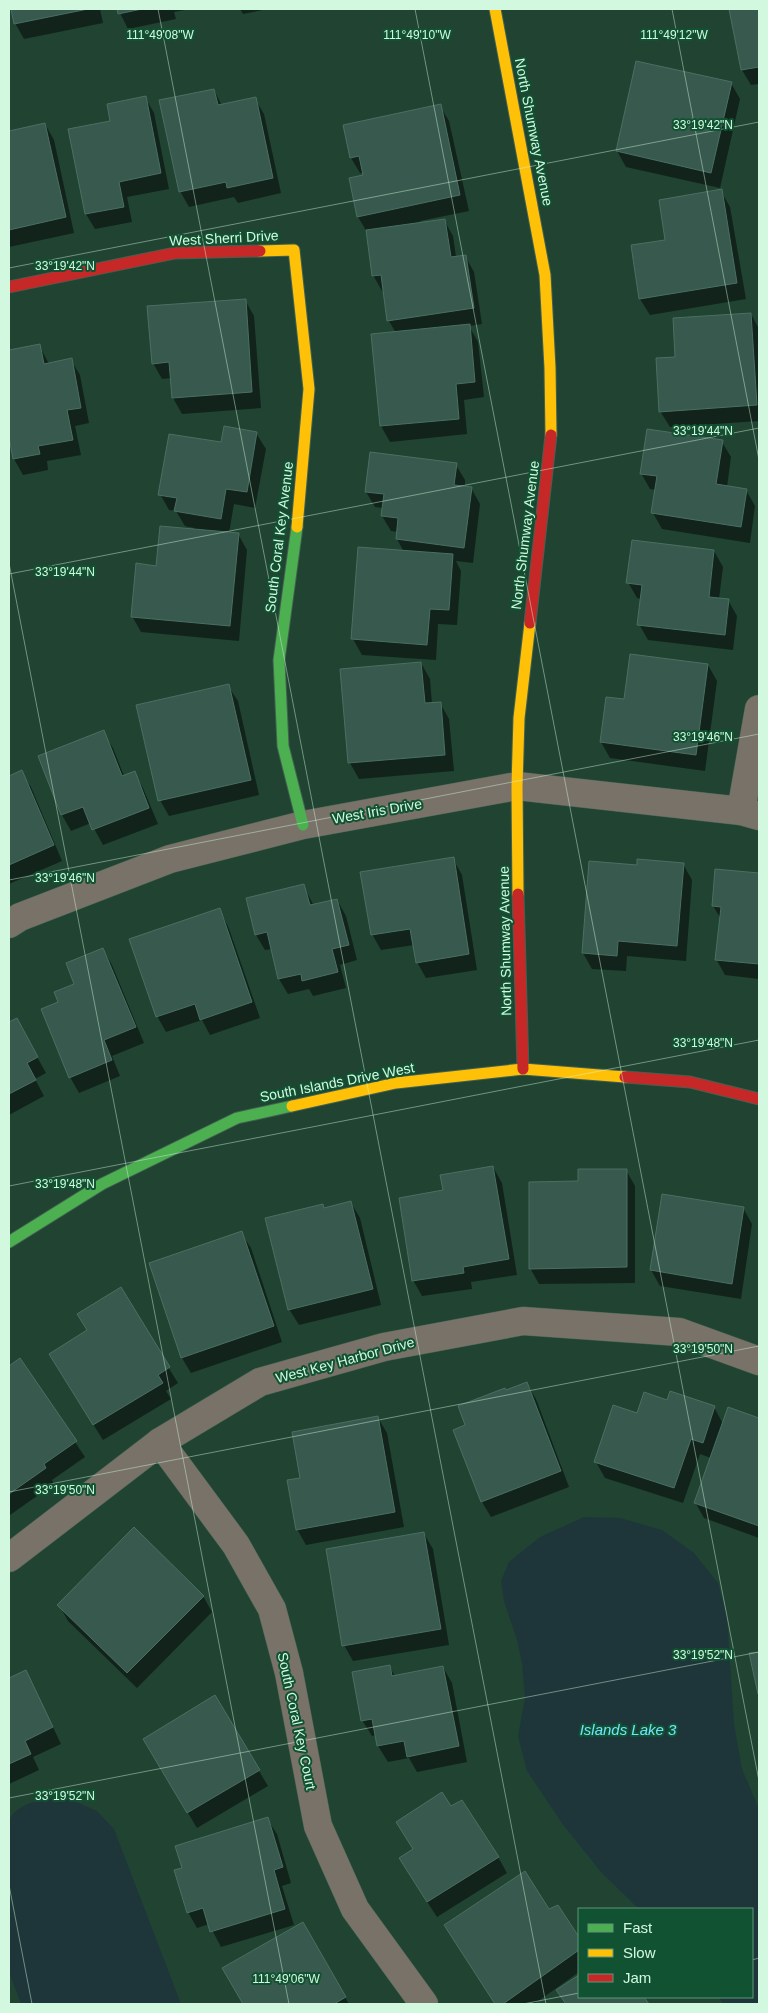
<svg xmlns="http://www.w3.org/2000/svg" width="768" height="2013" font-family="Arial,sans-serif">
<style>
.water{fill:#1e363a}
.shadow{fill:#0007}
.building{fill:#385a4e;stroke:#4a6f63}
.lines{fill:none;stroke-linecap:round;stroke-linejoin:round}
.street-casing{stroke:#426151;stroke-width:29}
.fast-casing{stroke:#426151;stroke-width:13}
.slow-casing{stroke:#426151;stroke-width:13}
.jam-casing{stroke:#426151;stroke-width:13}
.street{stroke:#797268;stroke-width:28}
.fast{stroke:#4caf50;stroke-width:11}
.slow{stroke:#ffc107;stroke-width:11}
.jam{stroke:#c62828;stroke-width:11}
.ticks{fill:none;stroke:#d2f9e0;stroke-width:1;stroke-opacity:0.45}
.labels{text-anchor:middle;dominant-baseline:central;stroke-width:4;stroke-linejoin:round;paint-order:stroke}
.street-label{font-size:14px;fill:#d2f9e0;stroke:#115232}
.water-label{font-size:15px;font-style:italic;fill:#73e2ff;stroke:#115232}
.ticks-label{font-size:12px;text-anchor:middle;fill:#d2f9e0;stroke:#115232;stroke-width:4;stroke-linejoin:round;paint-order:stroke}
</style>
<rect width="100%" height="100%" fill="#204332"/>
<g class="water">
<polygon points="584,1517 620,1518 662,1530 694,1553 718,1583 727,1617 734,1724 742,1769 759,1809 759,2004 724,2004 718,1997 752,1997 752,1909 639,1909 602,1873 564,1826 527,1771 518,1736 525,1698 522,1663 517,1640 504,1601 501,1581 509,1562 540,1537"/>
<path d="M67,1798L97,1811L114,1829L181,2004H21L9,1972V1820C20,1800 46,1799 67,1798Z"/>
</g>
<g class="shadow">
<polygon points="13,9 100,9 103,23 24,39 15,23"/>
<polygon points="118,9 190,9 174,12 176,19 128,29"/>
<polygon points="240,9 268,9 243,14"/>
<polygon points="730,9 759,9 759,84 751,85 742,70"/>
<polygon points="731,83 740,99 720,188 626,167 617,151"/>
<polygon points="214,90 222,106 255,99 264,114 281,193 238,203 234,197 189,207 180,191"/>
<polygon points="145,97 154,113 169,189 127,197 132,222 95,229 86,214"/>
<polygon points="440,106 449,121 469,211 420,221 421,223 444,220 453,236 456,257 465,256 474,272 482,324 469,326 478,342 484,397 464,400 467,434 390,442 381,426 396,333 389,321 384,291 382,291 373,275 367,232 358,217 350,179 364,176 363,173 360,173 351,158 345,126"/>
<polygon points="45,124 54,140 74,233 9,247 9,132"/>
<polygon points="721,191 730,207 746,299 650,315 640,299 632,246 667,241"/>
<polygon points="245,300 254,316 261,408 182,414 173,398 172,378 162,379 153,363"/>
<polygon points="751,314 759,329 759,421 670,427 660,411 677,358"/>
<polygon points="39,345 49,364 71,360 80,375 89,423 75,426 81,455 47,461 48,470 23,475 14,459 9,430 9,351"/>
<polygon points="256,433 266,449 255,508 234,504 229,533 238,534 247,550 239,641 141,632 132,616 157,567 194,530 194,528 185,526 176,511 169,510 160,494 222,444"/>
<polygon points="722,442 731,457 727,487 746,490 755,506 750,543 662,529 653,513 656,490 650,489 641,473"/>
<polygon points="456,465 465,480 465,487 471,488 480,504 473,563 456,561 461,571 457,625 438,624 436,660 362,655 353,639 404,552 397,539 398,532 391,531 382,516 383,508 375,507 366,492"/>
<polygon points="714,551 723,567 719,599 728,600 737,616 733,650 648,640 639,624 642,599 637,598 628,582"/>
<polygon points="421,663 430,679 432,704 440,703 449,719 454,771 359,779 350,763 342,670"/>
<polygon points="708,665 717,681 705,771 610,758 601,742 625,700"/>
<polygon points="228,686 238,701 259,795 169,816 160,800"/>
<polygon points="103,732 113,748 124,776 134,772 143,788 158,824 103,845 91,823 71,831 62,815 39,757"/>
<polygon points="21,772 31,787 62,861 9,884 9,777"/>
<polygon points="453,859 462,875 477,970 426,978 417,962 414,945 381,950 372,934"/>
<polygon points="683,864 692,880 686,961 627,956 626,971 592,969 583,953 638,866"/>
<polygon points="716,870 759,875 759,979 725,975 716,959 721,919 713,906"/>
<polygon points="303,885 314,906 337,900 346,916 357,960 340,965 346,988 313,996 309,989 288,994 279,979 272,949 265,950 256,935"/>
<polygon points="219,910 228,926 260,1018 210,1035 202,1020 166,1032 157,1016"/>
<polygon points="103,950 112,965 144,1043 112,1056 120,1076 79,1093 70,1077 60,1003"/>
<polygon points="16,1019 46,1073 35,1079 44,1096 9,1115 9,1024"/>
<polygon points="493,1167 502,1183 517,1275 471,1282 472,1289 422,1296 413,1280"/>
<polygon points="626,1170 635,1186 635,1283 539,1284 530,1268 579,1183"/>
<polygon points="663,1196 743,1208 752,1224 741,1299 660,1286 651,1270"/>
<polygon points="351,1203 360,1218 381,1305 299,1325 289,1309 323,1205 325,1209"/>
<polygon points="241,1233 251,1248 282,1342 191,1373 182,1358 150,1264"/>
<polygon points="120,1289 178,1383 166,1391 171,1399 103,1440 59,1370"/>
<polygon points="20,1360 85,1457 52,1480 54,1484 10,1515 9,1367"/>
<polygon points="526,1383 536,1399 569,1487 491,1517 482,1502 467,1425 506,1392"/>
<polygon points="714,1407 723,1424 729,1409 759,1420 759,1538 704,1518 695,1502 711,1458 700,1454 683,1503 605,1478 596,1462 637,1414"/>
<polygon points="378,1418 387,1433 404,1527 306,1545 297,1529 302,1479"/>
<polygon points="424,1534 433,1549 449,1645 353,1661 344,1645"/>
<polygon points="203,1596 212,1612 137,1688 68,1621 59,1605"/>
<polygon points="389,1666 395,1676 443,1667 452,1683 467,1762 417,1772 409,1758 388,1762 378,1746 376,1735 372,1736 362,1720"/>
<polygon points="26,1671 61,1744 33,1757 39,1770 9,1784 9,1679"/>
<polygon points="215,1697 268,1786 197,1828 153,1755"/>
<polygon points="451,1808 498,1857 507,1873 437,1917 409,1874 414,1849"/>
<polygon points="267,1819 277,1834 291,1883 282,1886 294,1925 221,1947 209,1924 197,1928 188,1912 184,1868"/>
<polygon points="557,1906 579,1939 579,1972 534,2004 496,2004 455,1941"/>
<polygon points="302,1923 349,2004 244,2004 223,1968"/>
<polygon points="579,1977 579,1997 643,1997 648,2004 566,2004 558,1991"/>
</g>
<g class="building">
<polygon points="11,9 88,9 14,24"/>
<polygon points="117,9 142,9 118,14"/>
<polygon points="729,9 759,9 759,67 741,70"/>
<polygon points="636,61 732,82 711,173 616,151"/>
<polygon points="214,89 218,105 256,97 273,178 227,188 226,182 179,192 159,100"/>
<polygon points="146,96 161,173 119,182 124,207 85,214 68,129 110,121 107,104"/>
<polygon points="441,104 460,195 357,217 349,178 363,175 359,156 350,158 343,125"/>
<polygon points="45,123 66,217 9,230 9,131"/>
<polygon points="722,189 737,283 639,299 631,245 665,240 659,200"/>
<polygon points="445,219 451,257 466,255 474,308 387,321 381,275 372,276 366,230"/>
<polygon points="246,299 252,392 172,398 169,362 152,364 147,306"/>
<polygon points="751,313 757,405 659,412 656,358 675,357 673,318"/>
<polygon points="470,324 475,382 456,384 459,419 380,426 371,334"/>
<polygon points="40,344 44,364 72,358 81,408 67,410 73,440 38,446 40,454 13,459 9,437 9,350"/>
<polygon points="224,426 257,432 247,492 226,489 221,519 174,511 177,498 158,495 169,434 221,442"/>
<polygon points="647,429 723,440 716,484 747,489 741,527 651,513 657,476 640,474"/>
<polygon points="370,452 457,463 454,485 472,487 464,548 396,539 398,518 381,516 384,494 365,492"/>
<polygon points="160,526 239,533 230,626 131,617 136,563 156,566"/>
<polygon points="632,540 714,550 709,597 729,599 725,635 637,625 642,585 626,583"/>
<polygon points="358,547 453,554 449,610 430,609 427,645 351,639"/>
<polygon points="630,654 708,664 696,755 600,742 606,697 624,699"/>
<polygon points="421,662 425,703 441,702 445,755 348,763 340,669"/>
<polygon points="229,684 251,780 158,801 136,705"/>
<polygon points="104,730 122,776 135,771 149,808 92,830 83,807 61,815 38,756"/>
<polygon points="22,770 54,845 9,865 9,776"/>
<polygon points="454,857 469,954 416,963 410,929 371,935 360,872"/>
<polygon points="637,859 684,863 677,946 618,941 617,956 582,953 589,861 637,865"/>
<polygon points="715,869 759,873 759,964 715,960 721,907 712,906"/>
<polygon points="304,884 310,905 337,899 349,945 332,949 338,972 302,981 301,974 278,979 267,932 255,935 246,898"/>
<polygon points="220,908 252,1002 200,1020 195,1004 156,1017 129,939"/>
<polygon points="103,948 136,1027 104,1040 112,1060 69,1078 41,1009 58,1002 54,992 74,984 66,963"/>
<polygon points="17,1018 38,1057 27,1063 36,1080 9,1094 9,1022"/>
<polygon points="493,1166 509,1259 463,1267 464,1273 412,1281 399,1198 443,1190 440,1175"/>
<polygon points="578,1169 627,1169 627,1267 529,1269 529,1182 578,1181"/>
<polygon points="662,1194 744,1207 732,1284 650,1270"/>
<polygon points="351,1201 373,1289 288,1310 265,1218 323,1204 324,1208"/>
<polygon points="242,1231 274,1326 181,1358 149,1263"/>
<polygon points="121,1287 170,1367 158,1375 163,1383 93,1425 49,1354 87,1330 77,1314"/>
<polygon points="20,1358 77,1441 44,1464 46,1468 9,1494 9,1366"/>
<polygon points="527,1382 561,1471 481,1502 453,1430 465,1425 458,1406 505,1388 506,1390"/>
<polygon points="670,1391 715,1406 703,1443 691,1439 674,1488 594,1462 613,1405 637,1413 644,1392 667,1400"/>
<polygon points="728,1407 759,1418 759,1526 694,1503"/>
<polygon points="378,1416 395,1512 296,1530 287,1480 300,1478 292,1432"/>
<polygon points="134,1527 204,1596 127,1673 57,1605"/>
<polygon points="424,1532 441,1629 342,1646 326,1549"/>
<polygon points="759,1652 759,1694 758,1694 749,1653"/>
<polygon points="390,1665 392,1676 443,1666 459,1746 407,1757 404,1741 377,1746 372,1719 361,1721 352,1672"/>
<polygon points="26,1670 53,1727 25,1741 31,1754 9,1764 9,1678"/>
<polygon points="215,1695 260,1770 187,1813 143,1739"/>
<polygon points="442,1792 451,1806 462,1800 499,1857 427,1902 399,1858 413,1849 396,1822"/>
<polygon points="268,1817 283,1867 274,1870 285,1909 210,1932 203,1908 187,1913 174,1870 182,1868 175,1846"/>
<polygon points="525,1871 549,1909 558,1905 579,1937 579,1950 503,2004 495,2004 444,1925"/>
<polygon points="303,1922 346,1997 334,2004 243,2004 222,1968"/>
<polygon points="579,1975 579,1997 644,1997 649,2004 566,2004 556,1990"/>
</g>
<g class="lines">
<g class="street-casing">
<g id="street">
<polyline points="741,811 759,709"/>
<polyline points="9,924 20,917 170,859 303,825 517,786 741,811 759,816"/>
<polyline points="160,1442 236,1545 272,1609 289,1673 318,1826 355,1909 424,2004"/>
<polyline points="9,1558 160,1442 260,1382 384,1347 523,1321 679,1332 759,1361"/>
</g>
</g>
<g class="fast-casing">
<g id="fast">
<polyline points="297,527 279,660 283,746 303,825"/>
<polyline points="9,1242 102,1184 237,1118 292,1106"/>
</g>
</g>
<g class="slow-casing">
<g id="slow">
<polyline points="495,9 545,275 550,368 551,435"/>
<polyline points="260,251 294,250 309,389 297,527"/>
<polyline points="518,894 517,786 519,718 530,623"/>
<polyline points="292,1106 396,1083 523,1069 625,1077"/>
</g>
</g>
<g class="jam-casing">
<g id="jam">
<polyline points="9,287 175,253 260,251"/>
<polyline points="530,623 551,435"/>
<polyline points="518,894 523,1069"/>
<polyline points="625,1077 690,1082 759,1099"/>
</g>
</g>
<use href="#street" class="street"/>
<use href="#fast" class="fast"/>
<use href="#slow" class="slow"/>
<use href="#jam" class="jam"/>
</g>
<path class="ticks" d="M158,9L546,2004M415,9L759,1781M672,9L759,460M9,268L759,122M9,563L289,2004M9,574L759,428M9,880L759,734M9,1186L759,1040M9,1492L759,1346M9,1798L759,1652M9,1885L32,2004M752,1960L759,1958M523,2004L579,1993"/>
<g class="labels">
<g class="street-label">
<text transform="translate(534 132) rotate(79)">North Shumway Avenue</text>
<text transform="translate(224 238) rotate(-3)">West Sherri Drive</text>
<text transform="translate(525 535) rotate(-83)">North Shumway Avenue</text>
<text transform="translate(279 537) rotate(-83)">South Coral Key Avenue</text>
<text transform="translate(377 811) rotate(-10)">West Iris Drive</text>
<text transform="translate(505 941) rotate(-91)">North Shumway Avenue</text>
<text transform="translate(337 1082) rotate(-11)">South Islands Drive West</text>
<text transform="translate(345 1360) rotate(-15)">West Key Harbor Drive</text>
<text transform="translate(297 1721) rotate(78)">South Coral Key Court</text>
</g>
<g class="water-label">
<text x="628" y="1729">Islands Lake 3</text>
</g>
</g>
<g class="ticks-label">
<text x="160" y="39">111°49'08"W</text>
<text x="417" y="39">111°49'10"W</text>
<text x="674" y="39">111°49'12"W</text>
<text x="703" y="129">33°19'42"N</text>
<text x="65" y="270">33°19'42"N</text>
<text x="703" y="435">33°19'44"N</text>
<text x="65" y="576">33°19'44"N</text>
<text x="703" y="741">33°19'46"N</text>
<text x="65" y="882">33°19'46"N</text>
<text x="703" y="1047">33°19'48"N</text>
<text x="65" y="1188">33°19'48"N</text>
<text x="703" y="1353">33°19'50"N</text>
<text x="65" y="1494">33°19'50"N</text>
<text x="703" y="1659">33°19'52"N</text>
<text x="65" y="1800">33°19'52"N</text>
<text x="286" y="1983">111°49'06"W</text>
</g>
<rect width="768" height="2013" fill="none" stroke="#d2f9e0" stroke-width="20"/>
<rect x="578" y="1908" width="175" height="90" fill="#115232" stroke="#5e9578"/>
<rect x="588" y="1924" width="25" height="8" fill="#4caf50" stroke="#5e9578"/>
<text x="623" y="1933" font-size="15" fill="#d2f9e0">Fast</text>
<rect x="588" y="1949" width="25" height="8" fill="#ffc107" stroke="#5e9578"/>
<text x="623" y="1958" font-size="15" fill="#d2f9e0">Slow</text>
<rect x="588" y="1974" width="25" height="8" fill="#c62828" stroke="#5e9578"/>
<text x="623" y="1983" font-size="15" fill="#d2f9e0">Jam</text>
</svg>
